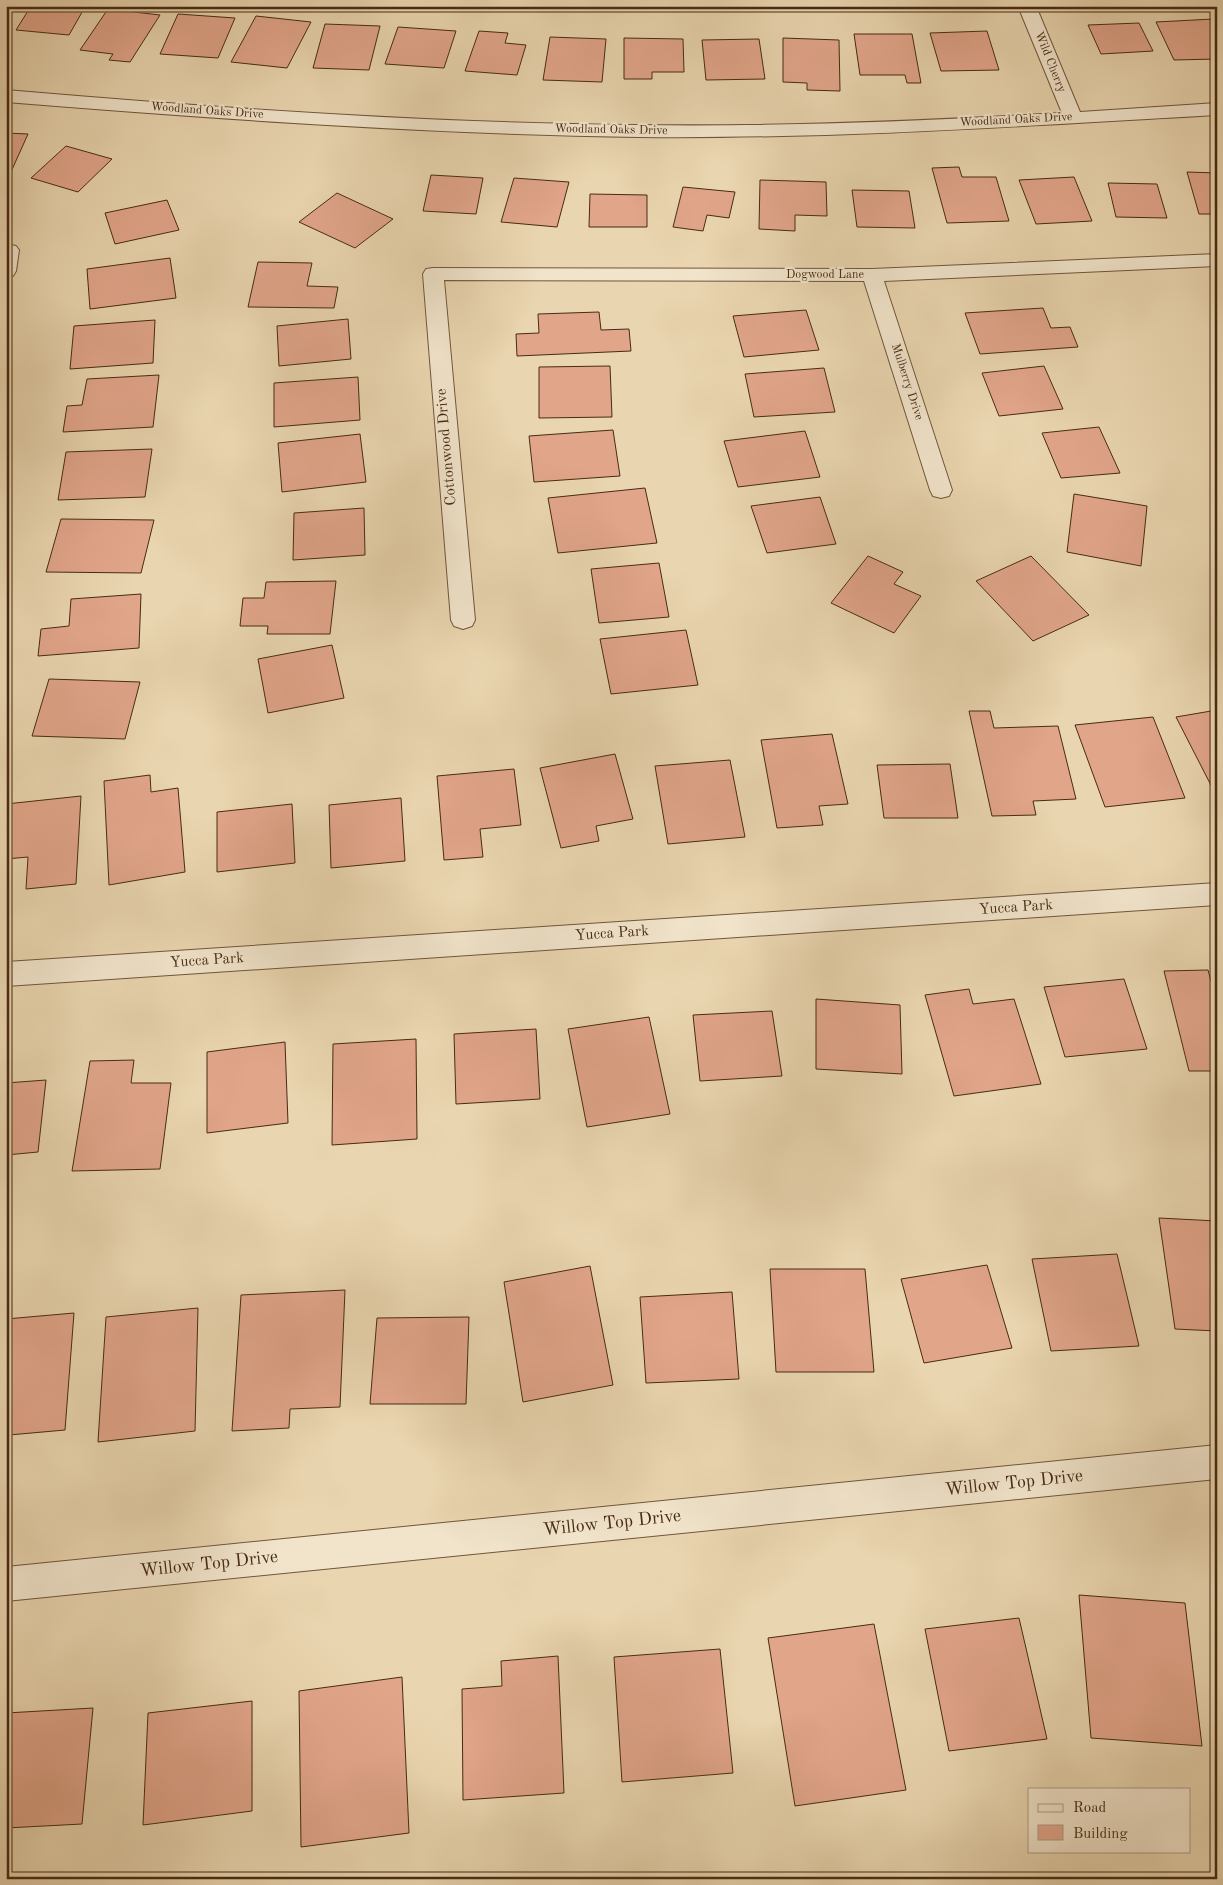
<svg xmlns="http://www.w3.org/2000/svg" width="1223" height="1885" font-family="'Old Standard TT',serif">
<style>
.building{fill:#e1a58a;stroke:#472b13}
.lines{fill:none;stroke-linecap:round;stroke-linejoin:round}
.minor-casing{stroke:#70563a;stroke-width:2}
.minor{fill:#f1e4cb;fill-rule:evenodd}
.labels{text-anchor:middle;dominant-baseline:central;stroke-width:4.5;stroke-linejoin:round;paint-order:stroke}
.far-street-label{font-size:12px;fill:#472b13;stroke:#f1e4cb}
.street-label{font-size:15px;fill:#472b13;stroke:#f1e4cb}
.near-street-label{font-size:18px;fill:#472b13;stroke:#f1e4cb}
</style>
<rect width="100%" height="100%" fill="#e9d5af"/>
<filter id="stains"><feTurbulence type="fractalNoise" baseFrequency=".004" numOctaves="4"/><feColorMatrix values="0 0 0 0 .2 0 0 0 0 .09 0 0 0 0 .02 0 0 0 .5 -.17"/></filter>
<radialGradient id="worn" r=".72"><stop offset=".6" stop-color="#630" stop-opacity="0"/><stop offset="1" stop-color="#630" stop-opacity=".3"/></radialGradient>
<g class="building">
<polygon points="31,6 72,6 85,7 69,35 16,30"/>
<polygon points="108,9 160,15 130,62 109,60 113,54 80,50"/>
<polygon points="178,14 235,18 218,58 160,54"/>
<polygon points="256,16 311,22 287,68 231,62"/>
<polygon points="1213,19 1217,28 1217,59 1174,60 1156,22"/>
<polygon points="1139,23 1153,51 1101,54 1088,25"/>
<polygon points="325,24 380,26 369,70 313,68"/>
<polygon points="398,27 456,31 444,68 385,64"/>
<polygon points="479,31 508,33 505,43 526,45 517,75 465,71"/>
<polygon points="987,31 999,70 941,71 930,33"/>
<polygon points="854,34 912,34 921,83 907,83 905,75 860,75"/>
<polygon points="550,37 606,39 602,82 543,80"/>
<polygon points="624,38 683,39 684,72 652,72 652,79 624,79"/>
<polygon points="783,38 839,40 840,91 807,90 807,83 783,82"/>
<polygon points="759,39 765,79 706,80 702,40"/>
<polygon points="6,133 28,134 6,183"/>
<polygon points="66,146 112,159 78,192 31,178"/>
<polygon points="959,167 962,177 996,177 1009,221 947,223 932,168"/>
<polygon points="1187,172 1217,173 1217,214 1199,214"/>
<polygon points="431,175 483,178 476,214 423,211"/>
<polygon points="1074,177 1092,221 1036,224 1019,180"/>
<polygon points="514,178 569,182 557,227 501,222"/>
<polygon points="760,180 826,182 827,216 795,215 795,231 759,229"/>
<polygon points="1108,183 1157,184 1167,218 1116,217"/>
<polygon points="683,187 735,192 729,218 707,215 703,231 673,227"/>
<polygon points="852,190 909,191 915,228 857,227"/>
<polygon points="337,193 393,219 355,248 299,222"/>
<polygon points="590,194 647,195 647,227 589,227"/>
<polygon points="167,200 179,230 115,244 105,213"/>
<polygon points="170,258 176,298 90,309 87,269"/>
<polygon points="258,262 312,263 307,286 338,287 334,308 248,307"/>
<polygon points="1043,308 1051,328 1070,327 1078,347 980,354 965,313"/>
<polygon points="806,310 819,350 744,357 733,316"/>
<polygon points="599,312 601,330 629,329 631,351 517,356 516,334 539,333 538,314"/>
<polygon points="348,319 351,359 279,366 277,326"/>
<polygon points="155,320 153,363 70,369 74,326"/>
<polygon points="1212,352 1217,352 1217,394 1213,393"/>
<polygon points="610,366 612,417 539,418 539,367"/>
<polygon points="1044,366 1063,409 999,416 982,373"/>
<polygon points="824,368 835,412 754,417 745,374"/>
<polygon points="159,375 153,427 63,432 67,406 82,405 87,379"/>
<polygon points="358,377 360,420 274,427 274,383"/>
<polygon points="1099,427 1120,473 1061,478 1042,433"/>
<polygon points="613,430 620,476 534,482 529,436"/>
<polygon points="805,431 820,477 738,487 724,441"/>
<polygon points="360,434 366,482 282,492 278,443"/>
<polygon points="152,449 145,497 58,500 66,452"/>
<polygon points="645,488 657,543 558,553 548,498"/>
<polygon points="1074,494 1147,506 1141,566 1067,552"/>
<polygon points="820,497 836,544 767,553 751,506"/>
<polygon points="364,508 365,555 293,560 294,513"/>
<polygon points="61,519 154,520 141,573 46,572"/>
<polygon points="868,556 903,572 894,584 921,596 894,633 831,603"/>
<polygon points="1031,556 1089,615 1033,641 976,581"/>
<polygon points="659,563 669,617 599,623 591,569"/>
<polygon points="336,581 330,634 267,634 268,626 240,626 243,598 264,598 266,582"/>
<polygon points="141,594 139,648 38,656 41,629 69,626 71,599"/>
<polygon points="686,630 698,685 611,694 600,639"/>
<polygon points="332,645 344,698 268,713 258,659"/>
<polygon points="49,679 140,682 125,739 32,736"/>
<polygon points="1217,710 1217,797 1176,717"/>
<polygon points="969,711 990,711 994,728 1058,726 1076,799 1033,801 1036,815 992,816"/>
<polygon points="1153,717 1185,798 1105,807 1075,725"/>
<polygon points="832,734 848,804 819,806 823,825 777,828 761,740"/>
<polygon points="615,754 633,819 596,826 599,841 561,848 540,768"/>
<polygon points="730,760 745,837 668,844 655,766"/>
<polygon points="950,764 958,818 884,818 877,765"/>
<polygon points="514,769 521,825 480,829 483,857 444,860 437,776"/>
<polygon points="150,775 151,792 178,788 185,872 109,885 104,781"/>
<polygon points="81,796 76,884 26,889 28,857 6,859 6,804"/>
<polygon points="401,798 405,861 331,868 329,805"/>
<polygon points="292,804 295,863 217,872 217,812"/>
<polygon points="1208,970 1214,992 1217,992 1217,1071 1189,1071 1164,971"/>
<polygon points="1124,979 1147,1049 1065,1057 1044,987"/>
<polygon points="969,989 973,1004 1014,999 1041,1084 954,1096 925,995"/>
<polygon points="816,999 900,1005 902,1074 816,1069"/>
<polygon points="772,1011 782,1076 700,1081 693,1015"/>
<polygon points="649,1017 670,1114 587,1127 568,1029"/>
<polygon points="536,1029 540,1099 456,1104 454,1034"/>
<polygon points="416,1039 417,1139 332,1145 333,1044"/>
<polygon points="285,1042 288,1123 207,1133 207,1052"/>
<polygon points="134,1060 131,1083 171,1083 160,1169 72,1171 90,1061"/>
<polygon points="46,1080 38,1152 6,1155 6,1083"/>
<polygon points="1159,1218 1217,1221 1217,1331 1175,1329"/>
<polygon points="1117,1254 1139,1346 1051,1351 1032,1259"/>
<polygon points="987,1265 1012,1348 924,1363 901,1279"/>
<polygon points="590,1266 613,1385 523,1402 504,1282"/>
<polygon points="770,1269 865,1269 874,1372 776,1372"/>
<polygon points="345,1290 340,1407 290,1409 289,1428 232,1431 241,1295"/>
<polygon points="732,1292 739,1379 646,1383 640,1297"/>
<polygon points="198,1308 195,1431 98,1442 106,1317"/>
<polygon points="74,1313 65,1430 9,1435 6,1455 6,1319"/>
<polygon points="469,1317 466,1404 370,1404 377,1318"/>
<polygon points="1079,1595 1185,1603 1202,1746 1091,1738"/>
<polygon points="1019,1618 1047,1739 949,1751 925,1629"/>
<polygon points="874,1624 906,1790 795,1806 768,1638"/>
<polygon points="720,1649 733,1773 622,1782 614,1657"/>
<polygon points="558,1656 564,1793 463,1800 462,1689 502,1686 501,1661"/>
<polygon points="402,1677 409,1833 301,1847 299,1691"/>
<polygon points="252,1701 252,1811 143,1825 148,1713"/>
<polygon points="93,1708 82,1824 6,1828 6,1713"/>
</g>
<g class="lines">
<g class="minor-casing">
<g id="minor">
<path d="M1018,6H1036L1080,112L1217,103V115C1024,126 832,139 639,137C427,134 217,119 6,102V90C216,108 426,123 637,125C779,127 920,121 1062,113Z"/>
<polygon points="6,244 16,246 19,250 16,271 13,276 6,277"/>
<polygon points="1217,254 1217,266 884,281 952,490 949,496 941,498 933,496 930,490 864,281 444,280 475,620 472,626 463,629 454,626 451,620 423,274 426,269 433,268 872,269"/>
<polygon points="1217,883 1217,905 6,986 6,962"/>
<polygon points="1217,1445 1217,1479 6,1601 6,1567"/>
</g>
</g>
<use href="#minor" class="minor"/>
</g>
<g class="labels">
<g class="far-street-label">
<text transform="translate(1050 62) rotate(68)">Wild Cherry</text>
<text transform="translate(207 111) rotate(4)">Woodland Oaks Drive</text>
<text transform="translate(1016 120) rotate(-3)">Woodland Oaks Drive</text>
<text transform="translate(611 130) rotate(1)">Woodland Oaks Drive</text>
<text x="825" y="275">Dogwood Lane</text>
<text transform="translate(907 382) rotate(72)">Mulberry Drive</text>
</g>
<g class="street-label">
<text transform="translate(447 447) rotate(-95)">Cottonwood Drive</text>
<text transform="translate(1016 908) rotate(-4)">Yucca Park</text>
<text transform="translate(612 934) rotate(-4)">Yucca Park</text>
<text transform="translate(207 961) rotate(-4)">Yucca Park</text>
</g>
<g class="near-street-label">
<text transform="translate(1014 1483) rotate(-6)">Willow Top Drive</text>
<text transform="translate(612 1523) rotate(-6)">Willow Top Drive</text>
<text transform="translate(209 1564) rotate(-6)">Willow Top Drive</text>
</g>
</g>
<rect width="1223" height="1885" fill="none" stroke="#e9d5af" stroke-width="25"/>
<rect x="8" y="8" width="1208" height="1870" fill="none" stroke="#472b13" stroke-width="2.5"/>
<rect x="12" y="12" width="1198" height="1860" fill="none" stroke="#472b13"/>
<rect x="1028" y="1788" width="162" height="65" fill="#f1e4cb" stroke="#ad9a81"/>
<rect x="1038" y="1804" width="25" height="8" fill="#f1e4cb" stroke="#ad9a81"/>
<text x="1073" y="1812" font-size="15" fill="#472b13">Road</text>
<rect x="1038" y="1825" width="25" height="15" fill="#e1a58a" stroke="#ad9a81"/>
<text x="1073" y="1838" font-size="15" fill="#472b13">Building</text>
<rect width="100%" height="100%" filter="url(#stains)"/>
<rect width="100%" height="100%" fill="url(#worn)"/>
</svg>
